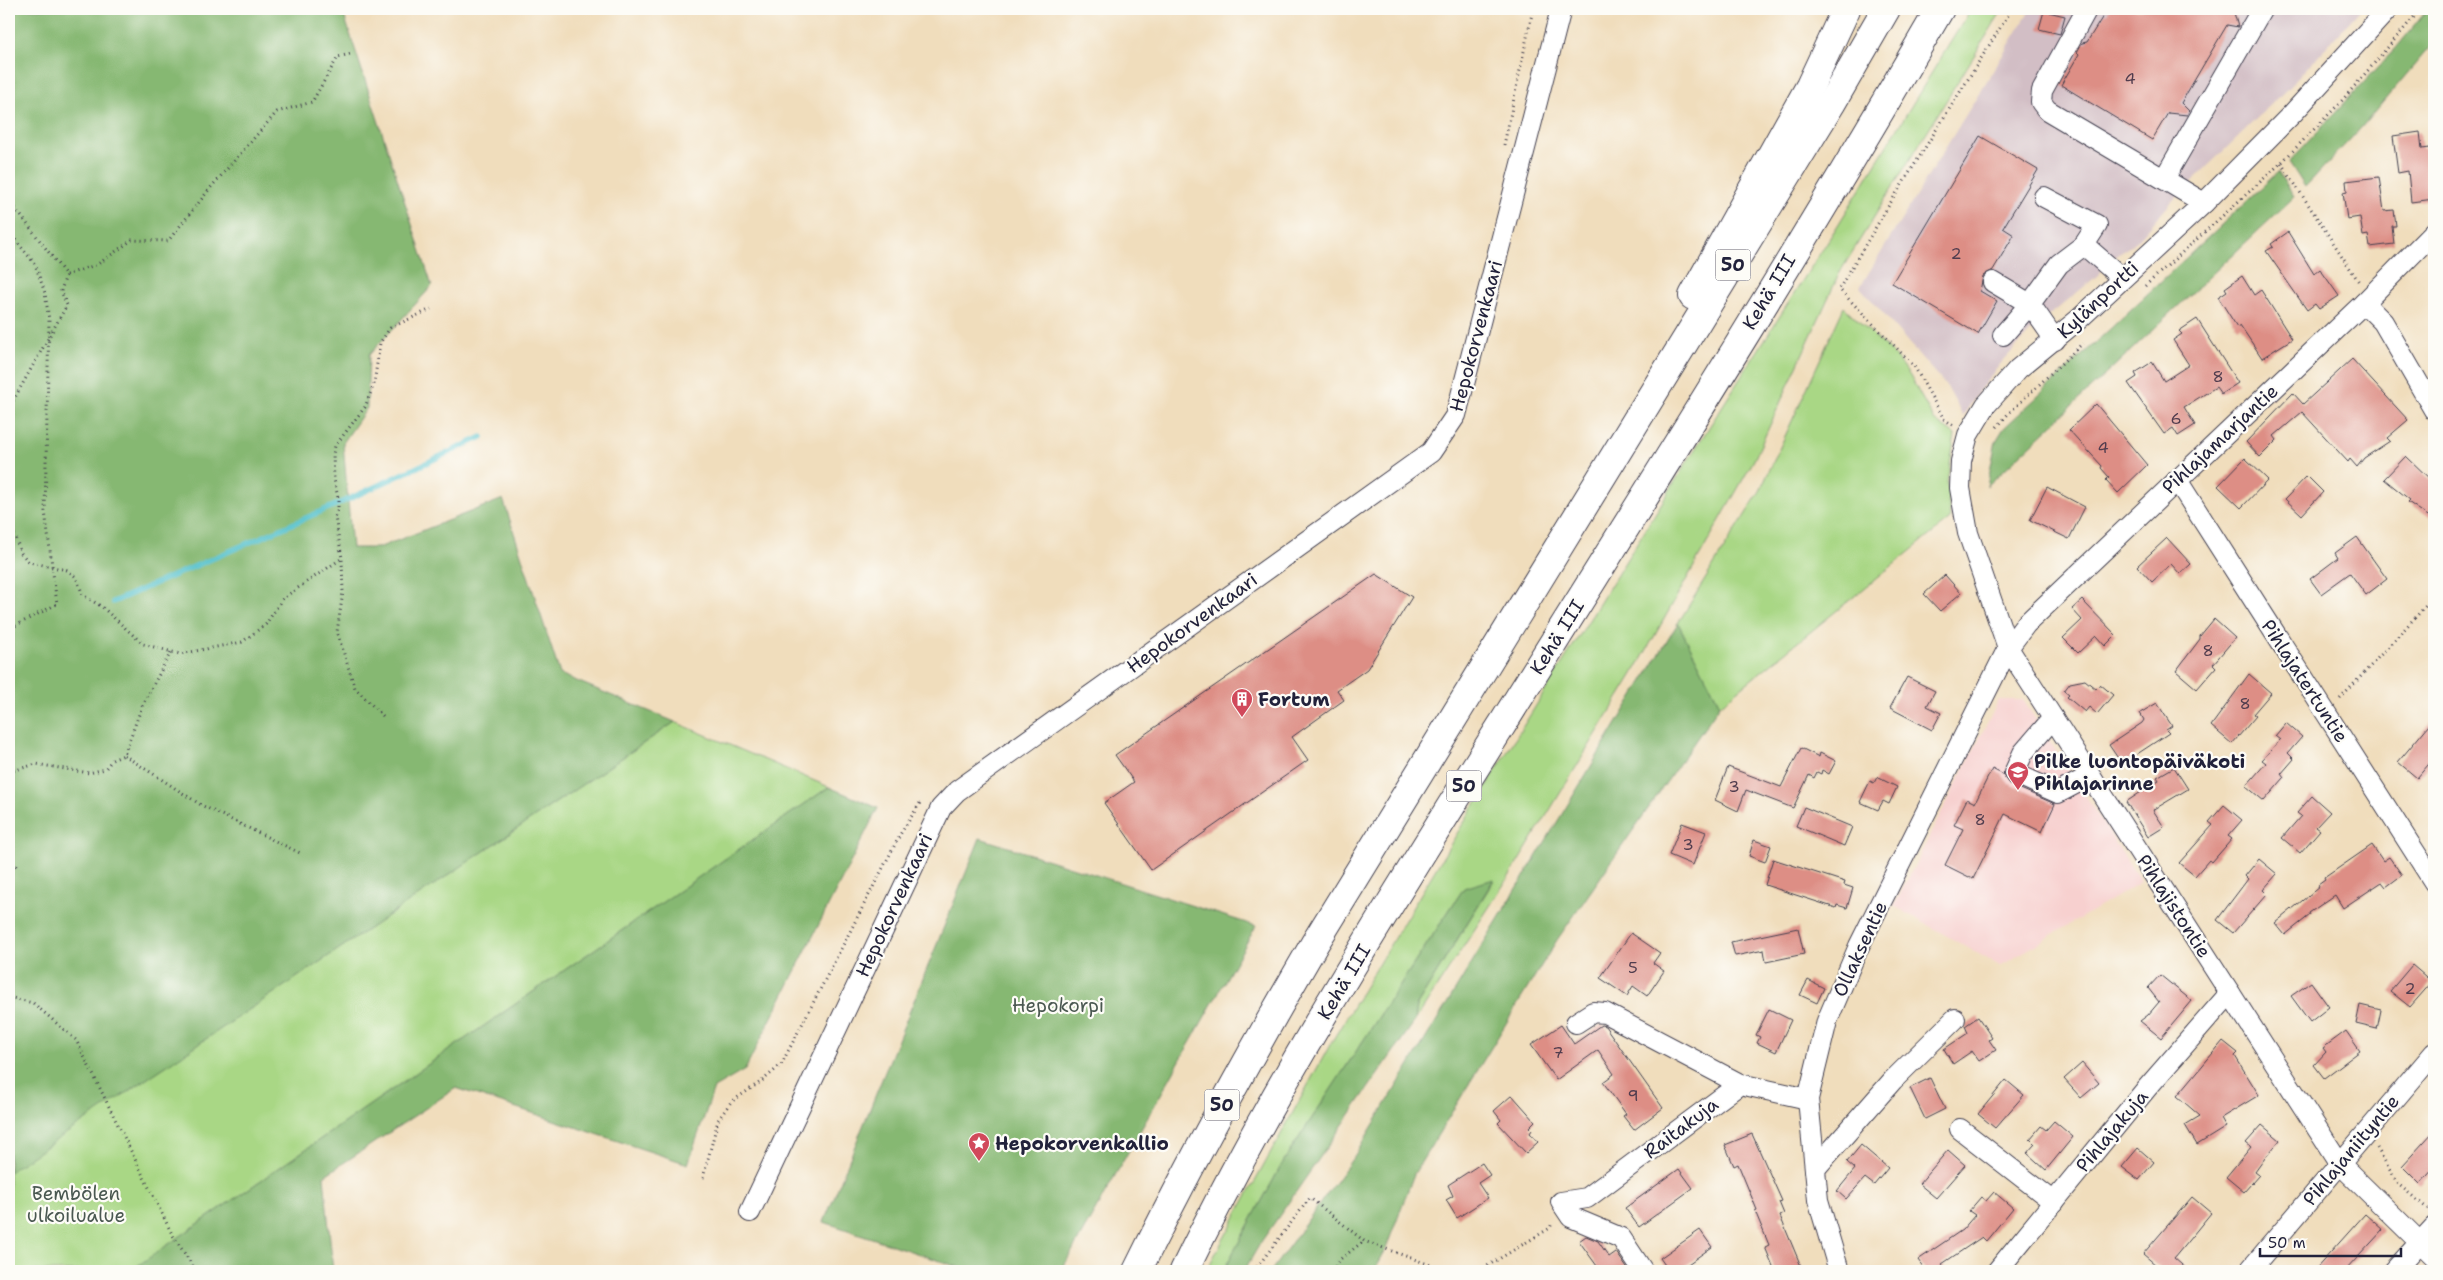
<svg xmlns="http://www.w3.org/2000/svg" width="2443" height="1280" font-family="'Shantell Sans',sans-serif">
<style>
.built{fill:#f7d0cf}
.industrial{fill:#d2bec5}
.green{fill:#a9d785;stroke:#667c60}
.forest{fill:#86b872;stroke:#546d56}
.lines{fill:none;stroke-linecap:round;stroke-linejoin:round}
.stream{stroke:#54c1cc;stroke-width:5.5}
.building{fill:#dd8e85}
.minor-casing{stroke:#413e4e;stroke-width:22}
.highway-casing{stroke:#413e4e;stroke-width:30}
.path{stroke:#413e4e;stroke-width:3;stroke-dasharray:1 4;stroke-linecap:butt}
.minor{stroke:#fff;stroke-width:20}
.highway{stroke:#fff;stroke-width:28}
.labels{text-anchor:middle;dominant-baseline:central;stroke-width:4.5;stroke-linejoin:round;paint-order:stroke}
.number-label{font-size:16px;fill:#513d4e}
.shield{fill:#fdfcf7;stroke:#646373;stroke-width:1}
.shield-label{font-size:18px;font-weight:bold;fill:#22223b}
.street-label{font-size:19px;fill:#22223b;stroke:#fdfcf7}
.poi-label{font-size:19px;font-weight:bold;fill:#22223b;stroke:#fdfcf7;text-anchor:start}
.park-label{font-size:19px;fill:#4a5851;stroke:#fdfcf7}
</style>
<rect width="100%" height="100%" fill="#fdfcf7"/>
<filter id="ink" filterUnits="userSpaceOnUse"><feTurbulence type="fractalNoise" baseFrequency=".02" numOctaves="2"/><feDisplacementMap in="SourceGraphic" scale="10" xChannelSelector="R" yChannelSelector="G"/><feConvolveMatrix kernelMatrix="1 2 1 2 8 2 1 2 1" color-interpolation-filters="sRGB"/></filter>
<filter id="wash" filterUnits="userSpaceOnUse"><feTurbulence type="fractalNoise" baseFrequency=".0096" numOctaves="4" result="noise"/><feDisplacementMap in="SourceGraphic" scale="20" xChannelSelector="R" yChannelSelector="G"/><feGaussianBlur stdDeviation="1.12" result="paint"/><feColorMatrix in="noise" values="0 0 0 0 0 0 0 0 0 0 0 0 0 0 0 0 0 1.4 0 .05"/><feComposite in="paint" operator="in"/></filter>
<g filter="url(#wash)">
<rect width="100%" height="100%" fill="#f0ddbc"/>
<polygon class="built" points="1999,700 2023,700 2141,882 2000,966 1894,906"/>
<polygon class="industrial" points="2031,9 2361,9 2289,87 2176,197 2138,240 2106,264 2098,275 2031,331 2002,362 1978,392 1963,416 1947,387 1860,287"/>
<g class="green">
<polygon points="1971,9 2003,9 1840,272 1754,460 1633,674 1512,872 1415,1021 1417,1005 1494,880 1464,888 1285,1159 1223,1271 1206,1271 1331,1043 1470,812 1697,446 1838,225"/>
<polygon points="1844,307 1893,354 1910,376 1934,420 1955,435 1947,482 1950,519 1720,705 1678,623 1760,491"/>
<polygon points="675,722 829,787 156,1253 159,1271 9,1271 9,773 124,1094"/>
</g>
<g class="forest">
<polygon points="9,9 342,9 432,286 369,355 367,408 343,443 352,548 378,548 503,499 560,674 675,722 9,1172"/>
<polygon points="2428,9 2434,9 2434,42 2360,129 2305,187 2289,162 2397,47"/>
<polygon points="2278,172 2294,197 1987,486 1996,441 2004,428"/>
<polygon points="1678,623 1720,705 1557,940 1414,1174 1385,1251 1374,1271 1271,1271 1355,1155"/>
<polygon points="829,787 878,808 745,1070 714,1088 688,1164 456,1088 324,1176 333,1271 130,1271"/>
<polygon points="980,838 1256,926 1061,1271 970,1271 824,1222"/>
<polygon points="1494,879 1417,1005 1415,1021 1261,1242 1244,1271 1223,1271 1285,1159 1464,888"/>
</g>
<g class="lines">
<polyline class="stream" points="113,602 338,504 482,437"/>
</g>
<g id="blocks">
<g class="building">
<polygon points="2110,9 2233,9 2238,27 2227,25 2181,103 2189,111 2187,115 2168,113 2152,140 2061,85 2079,54 2077,52 2082,43 2087,42 2105,13 2107,14"/>
<polygon points="2044,11 2065,16 2060,34 2039,29"/>
<polygon points="2420,132 2422,149 2430,148 2432,165 2434,165 2434,199 2411,202 2408,171 2398,173 2393,136"/>
<polygon points="1980,136 2038,170 2003,228 2014,235 1993,270 1983,276 1980,291 1997,301 1978,334 1892,283"/>
<polygon points="2379,177 2384,211 2394,210 2396,226 2392,226 2394,244 2370,247 2368,235 2363,236 2360,217 2347,219 2343,192 2347,191 2346,181"/>
<polygon points="2288,232 2314,274 2320,269 2339,296 2319,309 2315,304 2307,310 2266,251 2273,247 2271,244"/>
<polygon points="2242,276 2254,295 2261,290 2292,339 2262,358 2240,325 2237,327 2218,297 2227,291 2225,288"/>
<polygon points="2197,319 2238,383 2221,394 2216,387 2184,407 2195,425 2178,436 2173,428 2164,434 2128,383 2137,377 2135,373 2152,362 2164,381 2189,365 2173,340 2182,334 2179,331"/>
<polygon points="2352,359 2408,420 2387,438 2390,441 2364,458 2357,467 2350,459 2348,462 2302,412 2274,436 2277,440 2260,457 2246,442 2293,393 2303,404"/>
<polygon points="2096,404 2147,465 2118,493 2106,480 2109,477 2101,468 2102,466 2069,430"/>
<polygon points="2406,456 2434,483 2434,520 2408,502 2410,500 2384,479"/>
<polygon points="2245,458 2268,480 2241,508 2218,486"/>
<polygon points="2307,476 2323,492 2302,515 2285,499"/>
<polygon points="2047,487 2085,507 2069,539 2030,520"/>
<polygon points="2357,537 2387,579 2366,595 2350,573 2321,594 2310,579 2338,558 2335,553"/>
<polygon points="2167,538 2191,564 2180,574 2171,564 2152,582 2137,566"/>
<polygon points="1376,574 1412,597 1367,669 1337,690 1344,700 1292,737 1308,760 1151,870 1104,803 1134,782 1115,755"/>
<polygon points="1945,575 1961,593 1940,611 1924,594"/>
<polygon points="2082,600 2116,635 2105,646 2096,636 2078,653 2063,638 2082,620 2072,609"/>
<polygon points="2214,619 2235,638 2213,664 2216,667 2197,689 2176,671 2200,639 2200,636"/>
<polygon points="2249,674 2271,693 2253,714 2256,716 2232,744 2211,726"/>
<polygon points="1907,677 1935,691 1927,706 1941,713 1932,730 1890,708"/>
<polygon points="2085,680 2096,689 2100,684 2113,695 2097,714 2089,707 2085,712 2067,697 2069,695 2064,691 2070,683"/>
<polygon points="2157,703 2172,726 2166,730 2169,733 2122,764 2109,745 2142,723 2144,720 2140,713"/>
<polygon points="2434,719 2434,758 2417,778 2398,762"/>
<polygon points="2286,723 2302,737 2288,753 2294,759 2281,774 2284,778 2264,801 2246,786 2266,763 2262,760 2280,740 2275,736"/>
<polygon points="1801,748 1819,757 1820,753 1836,761 1829,774 1822,770 1821,774 1817,772 1814,778 1809,775 1793,808 1746,790 1738,811 1715,800 1728,767 1781,787"/>
<polygon points="2174,767 2188,789 2153,810 2164,827 2148,837 2126,802 2159,780 2157,777"/>
<polygon points="1992,769 2002,774 2009,784 2055,804 2042,832 2005,814 1973,879 1945,865 1963,829 1954,825 1967,799 1975,803"/>
<polygon points="1877,777 1897,787 1889,804 1883,801 1878,810 1860,802 1870,781 1874,783"/>
<polygon points="2312,796 2330,812 2316,827 2320,830 2300,853 2282,838 2301,816 2297,813"/>
<polygon points="2224,805 2242,820 2228,836 2232,839 2212,862 2209,860 2195,876 2179,863 2213,825 2209,822"/>
<polygon points="1804,807 1852,827 1844,846 1796,826"/>
<polygon points="1682,823 1706,832 1693,865 1669,855"/>
<polygon points="1754,840 1771,846 1765,862 1749,856"/>
<polygon points="2372,845 2383,861 2389,857 2402,875 2386,887 2382,882 2343,908 2335,895 2309,913 2310,915 2285,935 2275,923 2319,887 2318,885 2325,880 2324,878"/>
<polygon points="1773,859 1845,882 1844,885 1853,888 1847,908 1837,905 1836,908 1765,885"/>
<polygon points="2259,859 2277,874 2263,890 2267,894 2233,933 2217,920 2248,879 2245,876"/>
<polygon points="1798,928 1804,954 1766,962 1764,950 1735,956 1731,942"/>
<polygon points="1631,933 1660,953 1653,963 1664,971 1647,996 1633,986 1627,996 1600,978"/>
<polygon points="2412,965 2432,982 2410,1007 2390,991"/>
<polygon points="2160,975 2192,1001 2161,1038 2140,1021 2148,1015 2159,1002 2148,988"/>
<polygon points="1808,980 1824,988 1817,1003 1800,995"/>
<polygon points="2311,982 2329,1007 2310,1022 2291,996"/>
<polygon points="2360,1005 2381,1010 2377,1029 2356,1024"/>
<polygon points="1769,1009 1791,1020 1776,1052 1757,1043 1760,1037 1756,1035"/>
<polygon points="1978,1017 1992,1038 1989,1040 1996,1050 1979,1061 1972,1051 1953,1064 1944,1049 1968,1033 1965,1026"/>
<polygon points="1561,1025 1574,1044 1601,1025 1605,1026 1663,1108 1634,1130 1623,1116 1626,1114 1603,1082 1614,1074 1598,1050 1556,1080 1531,1045"/>
<polygon points="2346,1031 2360,1051 2324,1078 2314,1065 2326,1052 2323,1048"/>
<polygon points="2223,1041 2238,1053 2235,1056 2259,1095 2221,1118 2226,1127 2197,1145 2185,1125 2200,1116 2177,1096"/>
<polygon points="2082,1063 2099,1083 2081,1098 2064,1079"/>
<polygon points="1930,1078 1945,1109 1925,1119 1910,1088"/>
<polygon points="2006,1080 2024,1095 1995,1128 1978,1114"/>
<polygon points="1512,1095 1535,1121 1529,1127 1532,1130 1530,1133 1538,1142 1526,1153 1498,1123 1501,1120 1494,1111"/>
<polygon points="2054,1121 2073,1137 2046,1170 2027,1153 2035,1144 2030,1139 2041,1126 2046,1130"/>
<polygon points="2262,1125 2280,1140 2265,1158 2255,1172 2259,1175 2244,1192 2226,1177 2251,1147 2246,1143"/>
<polygon points="2434,1131 2434,1168 2420,1184 2402,1166"/>
<polygon points="1752,1134 1782,1201 1779,1202 1784,1214 1780,1216 1803,1271 1775,1271 1765,1247 1769,1245 1755,1211 1757,1210 1738,1164 1734,1166 1725,1145"/>
<polygon points="1861,1145 1888,1168 1874,1185 1865,1178 1846,1199 1837,1191 1855,1169 1847,1162"/>
<polygon points="2138,1148 2154,1162 2139,1180 2122,1167"/>
<polygon points="1948,1150 1965,1165 1936,1198 1919,1184"/>
<polygon points="1482,1163 1490,1175 1478,1183 1488,1198 1457,1218 1446,1200 1453,1196 1448,1185"/>
<polygon points="1679,1169 1693,1188 1639,1227 1625,1208"/>
<polygon points="1994,1192 2013,1208 1986,1241 1982,1237 1942,1264 1947,1271 1926,1271 1918,1260 1962,1230 1975,1215 1969,1211 1981,1197 1986,1201"/>
<polygon points="2192,1197 2211,1213 2174,1258 2189,1271 2163,1271 2143,1254"/>
<polygon points="2365,1214 2383,1230 2345,1271 2314,1271"/>
<polygon points="1700,1230 1712,1247 1678,1271 1669,1271 1660,1258"/>
<polygon points="1586,1236 1598,1241 1609,1257 1616,1252 1629,1271 1589,1271 1597,1266 1579,1241"/>
</g>
</g>
</g>
<g filter="url(#ink)">
<use href="#blocks" fill-opacity="0" stroke="#413e4e" stroke-width="1"/>
<g class="lines">
<g class="minor-casing">
<g id="minor">
<polyline points="2087,9 2042,91 2041,102 2047,110 2204,203"/>
<polyline points="2388,9 2293,113 2204,203 2079,319 2018,369 1986,405 1968,435 1961,461 1960,488 1968,533 2008,648 2340,1164 2434,1256"/>
<polyline points="2164,179 2262,9"/>
<polyline points="2044,197 2097,225 2084,245 2122,278"/>
<polyline points="1993,282 2030,304 2003,335"/>
<polyline points="2364,303 2383,322 2434,410"/>
<polyline points="2055,340 2030,304 2059,264 2084,245"/>
<polyline points="2177,480 2434,882"/>
<polyline points="2053,718 2023,753 2014,773 2058,793 2090,776"/>
<polyline points="1576,1023 1593,1012 1605,1013 1740,1084"/>
<polyline points="1960,1129 2054,1202"/>
<polyline points="1815,1169 1893,1080 1955,1019"/>
<polyline points="750,1212 941,808 957,791 1431,452 1456,415 1561,9"/>
<polyline points="1643,1271 1621,1238 1571,1217 1561,1202 1587,1198 1740,1084 1808,1099"/>
<polyline points="1839,1271 1818,1200 1808,1099 1827,1021 1859,946 2008,648 2026,624 2364,303 2434,232"/>
<polyline points="1997,1271 2147,1088 2230,993"/>
<polyline points="2249,1271 2434,1053"/>
<polyline points="2394,1271 2434,1227"/>
</g>
</g>
<g class="highway-casing">
<g id="highway">
<polyline points="1693,296 1810,86 1846,9"/>
<path d="M1137,1271C1192,1159 1252,1051 1315,943L1831,104L1886,9"/>
<path d="M1184,1271C1275,1083 1389,905 1500,728C1649,490 1799,252 1940,9"/>
</g>
</g>
<g class="path">
<polyline points="1504,145 1533,9"/>
<polyline points="2281,163 2359,282"/>
<polyline points="9,200 66,275 61,291 67,305 9,408"/>
<polyline points="9,232 35,264 45,293 49,320 45,511 57,604 9,629"/>
<polyline points="66,275 98,264 132,240 168,241 212,186 277,112 312,102 338,57 350,54"/>
<polyline points="2145,286 2281,163 2339,104 2421,9"/>
<polyline points="1953,425 1944,419 1914,366 1839,289 1886,210 2012,9"/>
<polyline points="1997,427 2008,414 2083,343"/>
<polyline points="9,520 21,553 29,562 67,570 76,577 83,595 102,607 143,644 180,654 242,642 266,624 283,598 341,559"/>
<polyline points="2340,699 2434,597"/>
<polyline points="383,716 355,688 337,632 343,592 342,558 335,517 338,509 338,498 334,479 333,454 335,446 365,407 374,384 380,343 390,328 431,309"/>
<polyline points="124,755 201,805 300,853"/>
<polyline points="9,772 36,764 89,773 105,769 112,760 124,755 142,706 171,652"/>
<polyline points="9,858 19,869"/>
<polyline points="9,997 33,1003 76,1040 172,1234 196,1271"/>
<polyline points="2377,1148 2398,1184 2428,1209"/>
<polyline points="703,1178 718,1120 731,1102 762,1081 781,1065 901,833 920,803"/>
<polyline points="1254,1271 1310,1198 1364,1241 1447,1271"/>
<polyline points="1333,1271 1339,1260 1364,1241"/>
<polyline points="1479,1271 1550,1228 1552,1223"/>
</g>
<use href="#minor" class="minor"/>
<use href="#highway" class="highway"/>
</g>
</g>
<defs>
<g id="building-pin" transform="scale(1.125)"><path d="M0 17L-7.5 6A9.5 9.5 0 1 1 7.5 6Z" fill="#d1495b" stroke="#fdfcf7"/><path d="M-4-6H4V6H1V3H-1V6H-4ZM-2.5-4.3h1.7v1.8h-1.7ZM.8-4.3h1.7v1.8H.8ZM-2.5-1h1.7V.8h-1.7ZM.8-1h1.7V.8H.8Z" fill="#fff"/></g>
<g id="school-pin" transform="scale(1.125)"><path d="M0 17L-7.5 6A9.5 9.5 0 1 1 7.5 6Z" fill="#d1495b" stroke="#fdfcf7"/><path d="M0-5L7-2L0 1L-7-2ZM-4 1L0 2.5L4 1V4Q0 6-4 4Z" fill="#fff"/></g>
<g id="sight-pin" transform="scale(1.125)"><path d="M0 17L-7.5 6A9.5 9.5 0 1 1 7.5 6Z" fill="#d1495b" stroke="#fdfcf7"/><path d="M0-6L1.8-2.2L6-1.7L2.9 1.2L3.7 5.4L0 3.3L-3.7 5.4L-2.9 1.2L-6-1.7L-1.8-2.2Z" fill="#fff"/></g>
</defs>
<g fill-rule="evenodd">
<use href="#building-pin" x="1242" y="699"/>
<use href="#school-pin" x="2018" y="772"/>
<use href="#sight-pin" x="979" y="1143"/>
</g>
<g class="labels">
<g class="number-label">
<text x="2130" y="78">4</text>
<text x="1956" y="253">2</text>
<text x="2218" y="376">8</text>
<text x="2176" y="418">6</text>
<text x="2103" y="447">4</text>
<text x="2208" y="650">8</text>
<text x="2245" y="703">8</text>
<text x="1734" y="786">3</text>
<text x="1980" y="819">8</text>
<text x="1688" y="844">3</text>
<text x="1633" y="967">5</text>
<text x="2410" y="988">2</text>
<text x="1558" y="1052">7</text>
<text x="1633" y="1095">9</text>
</g>
<g class="shield">
<rect x="1715.5" y="249.5" width="35" height="31" rx="4"/>
<rect x="1446.5" y="770.5" width="35" height="31" rx="4"/>
<rect x="1204.5" y="1089.5" width="35" height="31" rx="4"/>
</g>
<g class="shield-label">
<text x="1733" y="265">50</text>
<text x="1464" y="786">50</text>
<text x="1222" y="1105">50</text>
</g>
<g class="street-label">
<text transform="translate(1769 292) rotate(-59)">Kehä III</text>
<text transform="translate(2098 300) rotate(-43)">Kylänportti</text>
<text transform="translate(1476 336) rotate(-75)">Hepokorvenkaari</text>
<text transform="translate(2220 439) rotate(-43)">Pihlajamarjantie</text>
<text transform="translate(1192 623) rotate(-36)">Hepokorvenkaari</text>
<text transform="translate(1557 637) rotate(-58)">Kehä III</text>
<text transform="translate(2305 681) rotate(57)">Pihlajatertuntie</text>
<text transform="translate(894 905) rotate(-65)">Hepokorvenkaari</text>
<text transform="translate(2174 906) rotate(57)">Pihlajistontie</text>
<text transform="translate(1860 949) rotate(-65)">Ollaksentie</text>
<text transform="translate(1344 982) rotate(-59)">Kehä III</text>
<text transform="translate(1681 1128) rotate(-37)">Raitakuja</text>
<text transform="translate(2112 1131) rotate(-50)">Pihlajakuja</text>
<text transform="translate(2351 1150) rotate(-50)">Pihlajaniityntie</text>
</g>
<g class="poi-label">
<text x="1258" y="699">Fortum</text>
<text x="2034" y="761">Pilke luontopäiväkoti<tspan x="2034" dy="22">Pihlajarinne</tspan></text>
<text x="995" y="1143">Hepokorvenkallio</text>
</g>
<g class="park-label">
<text x="1058" y="1005">Hepokorpi</text>
<text x="76" y="1193">Bembölen<tspan x="76" dy="22">ulkoilualue</tspan></text>
</g>
</g>
<rect width="2443" height="1280" fill="none" stroke="#fdfcf7" stroke-width="30"/>
<path d="M2260 1248v8h141v-8" fill="none" stroke="#22223b" stroke-width="2.5"/>
<text x="2268" y="1248" font-size="15" fill="#22223b" stroke="#fdfcf7" stroke-width="4" paint-order="stroke">50 m</text>
</svg>
